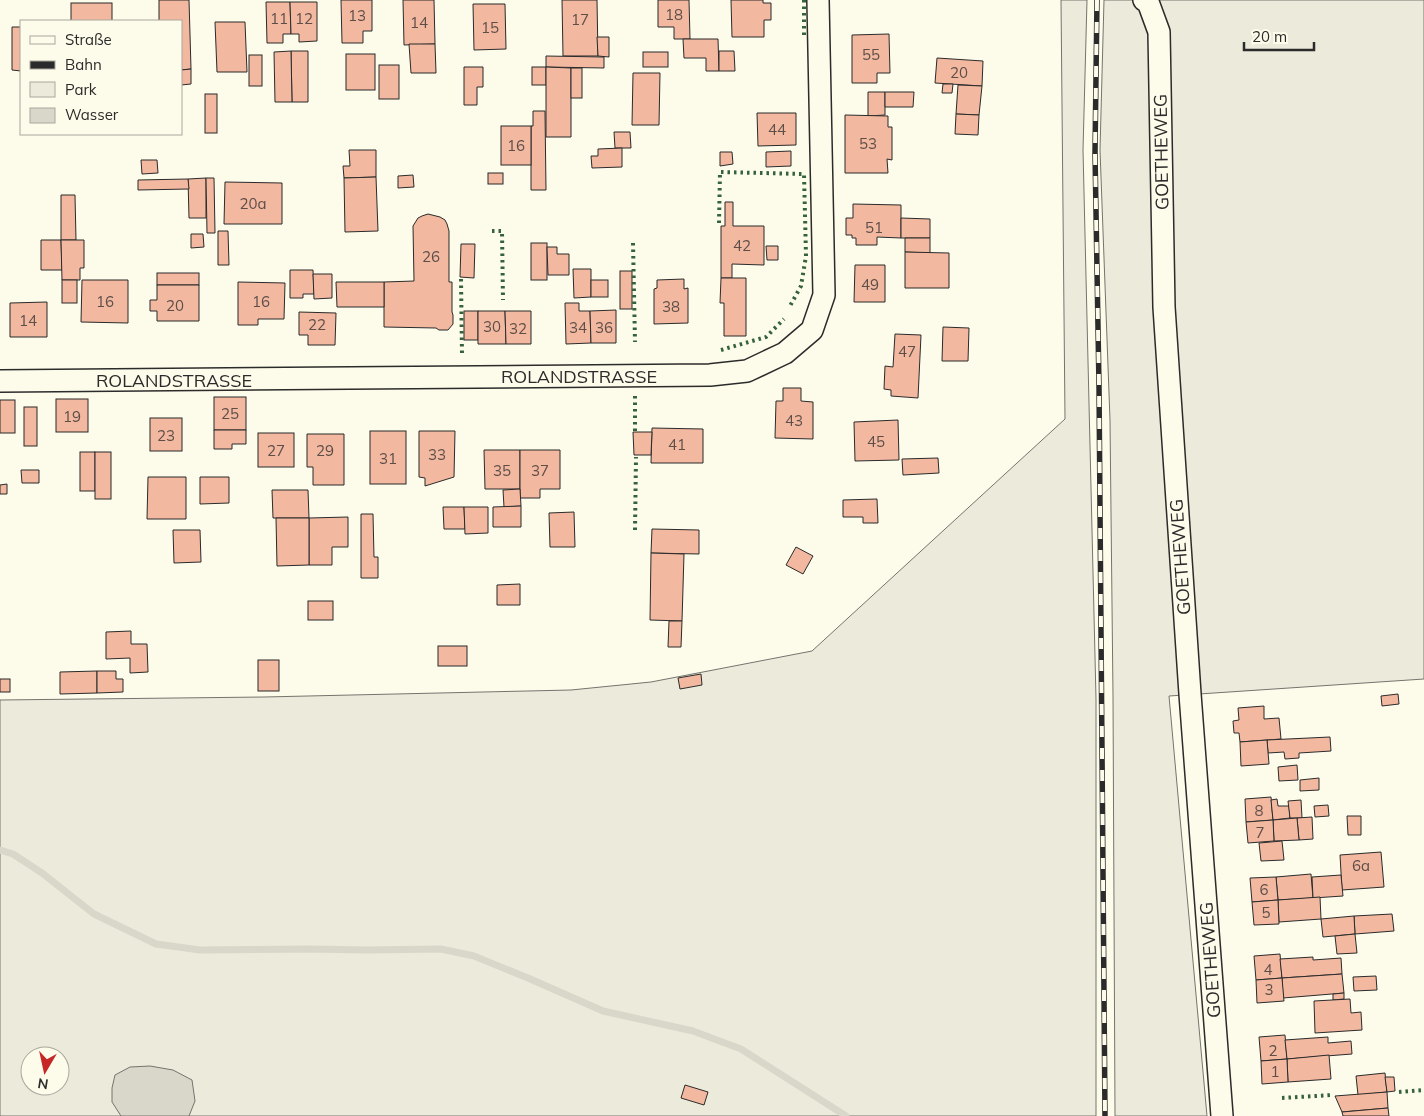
<svg xmlns="http://www.w3.org/2000/svg" width="1424" height="1116" font-family="Mulish,sans-serif">
<style>
.green{fill:#ecebdb;stroke:#74746e;fill-rule:evenodd}
.water{fill:#d8d7c9;stroke:#74746e}
.lines{fill:none;stroke-linecap:round;stroke-linejoin:round}
.stream{stroke:#d8d7c9;stroke-width:7}
.building{fill:#f2b8a0;stroke:#2b2b2b}
.minor-casing{stroke:#2b2b2b;stroke-width:24}
.minor{stroke:#fdfbea;stroke-width:21}
.rail-casing{stroke:#2b2b2b;stroke-width:5.5}
.rail{stroke:#fdfbea;stroke-width:4;stroke-dasharray:11;stroke-linecap:butt}
.hedge{stroke:#34623c;stroke-width:4;stroke-dasharray:2.5 4;stroke-linecap:butt}
.labels{text-anchor:middle;dominant-baseline:central;stroke-width:4;stroke-linejoin:round;paint-order:stroke}
.number-label{font-size:15px;fill:#5d4e48}
.street-label{font-size:18px;fill:#2b2b2b;stroke:#fdfbea}
</style>
<rect width="100%" height="100%" fill="#fdfbea"/>
<g class="green">
<path d="M1061,0H1087L1083,150L1096,699V1116H0V700L264,697L571,690L651,682L812,651L1065,419ZM30,1056H60V1086H30Z"/>
<polygon points="1104,0 1424,0 1424,679 1169,696 1207,1116 1115,1116 1113,696 1110,420 1100,150"/>
</g>
<polygon class="water" points="150,1066 173,1070 192,1080 195,1101 189,1116 121,1116 112,1102 112,1088 115,1075 130,1067"/>
<g class="lines">
<polyline class="stream" points="0,850 13,854 42,873 94,914 156,944 200,950 310,949 367,950 441,949 474,956 528,978 603,1011 693,1031 741,1049 846,1116"/>
</g>
<g class="building">
<polygon points="159,0 189,0 191,69 181,70 181,21 159,21"/>
<polygon points="341,0 372,0 372,31 363,31 363,43 342,43"/>
<polygon points="403,0 434,0 435,44 404,45"/>
<polygon points="562,0 597,0 598,56 563,56"/>
<polygon points="658,0 689,0 690,39 674,39 674,27 658,27"/>
<polygon points="731,0 763,0 763,3 771,3 771,20 764,20 764,37 732,37"/>
<polygon points="266,2 290,2 291,34 283,34 283,43 267,43"/>
<polygon points="290,2 317,2 317,41 299,42 299,34 291,34"/>
<rect x="71" y="3" width="41" height="18"/>
<polygon points="473,4 505,4 506,49 474,50"/>
<polygon points="215,22 245,22 247,72 217,72"/>
<polygon points="12,27 21,27 21,71 12,70"/>
<polygon points="889,34 890,73 877,73 877,83 852,83 852,35"/>
<polygon points="597,37 609,37 609,57 598,56"/>
<polygon points="683,39 718,39 719,71 706,71 706,58 684,58"/>
<polygon points="409,44 435,44 436,73 411,73"/>
<polygon points="291,51 308,51 308,102 292,102"/>
<polygon points="291,51 292,102 275,102 274,52"/>
<polygon points="719,51 734,51 735,71 719,71"/>
<rect x="643" y="52" width="25" height="15"/>
<rect x="346" y="54" width="29" height="36"/>
<rect x="249" y="55" width="13" height="31"/>
<polygon points="546,56 604,57 604,68 546,67"/>
<polygon points="937,58 983,61 982,86 935,83"/>
<rect x="379" y="65" width="20" height="34"/>
<polygon points="464,67 483,67 483,87 477,87 477,105 464,105"/>
<rect x="532" y="67" width="14" height="18"/>
<polygon points="546,67 571,68 571,137 546,137"/>
<rect x="571" y="68" width="11" height="30"/>
<polygon points="191,69 191,84 181,85 181,70"/>
<polygon points="633,73 660,73 659,125 632,125"/>
<polygon points="943,84 953,84 952,93 942,93"/>
<polygon points="958,85 982,86 979,115 956,114"/>
<polygon points="868,92 885,92 885,115 868,116"/>
<polygon points="885,92 914,92 913,107 885,107"/>
<rect x="205" y="94" width="12" height="39"/>
<polygon points="533,111 545,111 546,190 531,190 531,126 533,126"/>
<polygon points="757,113 796,113 796,145 758,146"/>
<polygon points="956,114 979,115 978,135 955,134"/>
<polygon points="845,115 888,116 888,127 892,127 892,160 887,159 888,173 845,173"/>
<rect x="501" y="126" width="30" height="39"/>
<polygon points="614,132 630,132 631,148 615,148"/>
<polygon points="622,148 622,167 592,168 591,156 598,156 598,149"/>
<polygon points="349,150 376,150 376,177 344,178 343,166 350,166"/>
<polygon points="791,151 791,166 766,167 766,152"/>
<polygon points="720,152 732,152 733,164 720,166"/>
<polygon points="141,160 157,160 158,173 142,174"/>
<rect x="488" y="173" width="15" height="11"/>
<polygon points="413,175 414,187 398,188 398,176"/>
<polygon points="376,177 378,231 345,232 344,178"/>
<polygon points="206,178 206,218 189,218 188,179"/>
<polygon points="206,178 214,178 215,233 207,233"/>
<polygon points="188,179 189,189 138,190 138,180"/>
<polygon points="225,182 282,183 282,224 224,224"/>
<polygon points="61,195 75,195 76,240 61,240"/>
<polygon points="725,202 733,202 733,226 764,226 764,265 732,264 732,278 721,278 721,226 725,226"/>
<polygon points="853,204 901,205 901,238 877,237 877,245 856,245 856,238 852,238 852,235 846,235 846,218 853,218"/>
<polygon points="428,214 440,217 445,220 447,224 449,231 449,282 452,282 452,312 453,315 453,324 448,330 439,330 436,328 384,327 384,282 414,281 413,226 418,218 422,216"/>
<polygon points="901,218 930,219 930,238 901,238"/>
<polygon points="218,231 228,231 229,265 218,265"/>
<polygon points="191,234 203,234 204,247 191,248"/>
<polygon points="905,238 930,238 930,253 905,252"/>
<polygon points="41,240 61,240 62,270 41,270"/>
<polygon points="61,240 84,240 84,268 80,268 80,280 62,280"/>
<rect x="531" y="243" width="16" height="37"/>
<polygon points="461,244 475,244 474,278 460,277"/>
<polygon points="766,246 778,246 778,260 767,260"/>
<polygon points="547,247 557,247 557,254 569,254 569,275 548,275"/>
<polygon points="905,252 949,253 949,288 905,288"/>
<polygon points="855,265 885,265 885,302 854,302"/>
<polygon points="573,269 591,269 591,297 574,298"/>
<polygon points="290,270 313,270 314,294 303,294 303,298 290,298"/>
<rect x="620" y="271" width="12" height="38"/>
<rect x="157" y="273" width="42" height="12"/>
<polygon points="313,274 332,274 332,298 314,299"/>
<polygon points="721,278 746,278 746,336 724,336 724,303 720,303"/>
<polygon points="684,279 684,289 688,288 688,323 654,324 654,289 657,288 657,280"/>
<rect x="62" y="280" width="15" height="23"/>
<polygon points="82,280 128,280 128,323 81,322"/>
<rect x="591" y="280" width="17" height="17"/>
<polygon points="238,282 285,283 284,319 258,319 258,325 238,325"/>
<polygon points="336,282 384,282 384,307 337,307"/>
<polygon points="157,285 199,285 199,321 157,321 157,311 150,311 150,300 157,300"/>
<polygon points="47,302 47,337 10,337 10,303"/>
<polygon points="565,303 579,303 579,311 590,311 591,343 566,344"/>
<polygon points="616,310 616,343 591,343 590,311"/>
<rect x="464" y="311" width="14" height="29"/>
<polygon points="478,311 505,311 506,344 478,344"/>
<polygon points="505,311 531,311 531,344 506,344"/>
<polygon points="299,312 336,313 335,345 308,345 308,335 299,335"/>
<polygon points="943,327 969,328 968,361 942,361"/>
<polygon points="895,334 921,335 918,398 891,396 891,390 884,389 885,366 893,367"/>
<polygon points="783,388 801,388 801,401 813,402 813,439 775,438 776,401 783,401"/>
<rect x="214" y="397" width="32" height="33"/>
<rect x="56" y="399" width="32" height="33"/>
<rect x="0" y="400" width="15" height="33"/>
<rect x="24" y="407" width="13" height="39"/>
<rect x="150" y="418" width="32" height="33"/>
<polygon points="898,420 899,460 855,461 854,422"/>
<polygon points="652,428 703,429 703,463 651,463"/>
<polygon points="214,430 246,430 246,444 232,444 232,449 214,449"/>
<rect x="370" y="431" width="36" height="53"/>
<polygon points="419,431 455,431 454,477 425,486 425,478 419,477"/>
<polygon points="633,432 652,432 651,455 634,455"/>
<rect x="258" y="433" width="36" height="34"/>
<polygon points="307,434 344,434 344,485 313,485 313,467 307,467"/>
<polygon points="484,450 520,450 520,489 485,489"/>
<polygon points="520,450 560,450 560,489 540,489 540,498 520,498"/>
<rect x="80" y="452" width="15" height="39"/>
<rect x="95" y="452" width="16" height="47"/>
<polygon points="938,458 939,473 903,475 902,459"/>
<polygon points="21,470 39,470 39,483 22,483"/>
<polygon points="148,477 186,477 186,519 147,519"/>
<polygon points="200,477 229,477 229,503 200,504"/>
<polygon points="7,484 7,494 0,494 0,485"/>
<polygon points="520,489 521,506 504,507 503,490"/>
<polygon points="272,490 308,490 309,518 273,518"/>
<polygon points="877,499 878,523 863,523 863,517 843,517 843,500"/>
<polygon points="521,506 521,527 493,527 493,507"/>
<polygon points="443,507 464,507 465,529 444,529"/>
<polygon points="464,507 488,507 488,533 465,534"/>
<polygon points="574,512 575,547 550,547 549,513"/>
<polygon points="361,514 373,514 374,557 378,557 378,578 361,578"/>
<polygon points="348,517 348,547 332,547 332,565 309,565 309,518"/>
<polygon points="276,518 309,518 309,565 277,566"/>
<polygon points="652,529 699,530 699,554 651,553"/>
<polygon points="173,530 200,530 201,562 174,563"/>
<polygon points="796,547 813,556 803,574 786,565"/>
<polygon points="651,553 684,554 682,621 650,620"/>
<polygon points="520,584 520,605 497,605 497,585"/>
<rect x="308" y="601" width="25" height="19"/>
<polygon points="669,621 682,621 681,647 668,647"/>
<polygon points="131,631 131,644 147,644 148,672 130,673 130,658 106,659 106,632"/>
<rect x="438" y="646" width="29" height="20"/>
<rect x="258" y="660" width="21" height="31"/>
<polygon points="97,671 97,693 60,694 60,672"/>
<polygon points="97,671 116,671 116,679 123,679 123,692 97,693"/>
<polygon points="701,674 702,685 680,689 678,678"/>
<rect x="0" y="679" width="10" height="13"/>
<polygon points="1398,694 1399,704 1382,706 1381,696"/>
<polygon points="1264,706 1264,719 1279,718 1281,739 1240,742 1239,733 1234,733 1233,721 1239,720 1238,708"/>
<polygon points="1330,737 1331,751 1299,753 1299,758 1285,759 1284,752 1268,753 1267,740"/>
<polygon points="1267,740 1269,764 1241,766 1240,742"/>
<polygon points="1297,765 1298,780 1279,781 1278,767"/>
<polygon points="1319,778 1319,790 1300,791 1300,780"/>
<polygon points="1271,797 1273,820 1246,822 1245,799"/>
<polygon points="1277,799 1278,806 1289,806 1290,818 1273,820 1271,800"/>
<polygon points="1301,800 1302,818 1290,818 1288,801"/>
<polygon points="1328,805 1329,816 1315,817 1314,806"/>
<polygon points="1347,816 1361,816 1361,835 1348,835"/>
<polygon points="1312,817 1313,839 1299,840 1297,818"/>
<polygon points="1297,818 1299,840 1274,841 1273,820"/>
<polygon points="1273,820 1274,841 1248,843 1246,822"/>
<polygon points="1282,841 1284,860 1261,861 1259,843"/>
<polygon points="1381,852 1384,887 1342,890 1340,855"/>
<polygon points="1311,874 1313,898 1278,900 1276,877"/>
<polygon points="1341,875 1343,896 1313,898 1312,877"/>
<polygon points="1276,877 1278,900 1252,902 1250,878"/>
<polygon points="1320,897 1321,919 1279,922 1278,900"/>
<polygon points="1278,900 1279,924 1254,925 1252,902"/>
<polygon points="1392,914 1394,931 1355,934 1354,916"/>
<polygon points="1354,916 1355,934 1323,937 1321,919"/>
<polygon points="1355,934 1357,953 1337,954 1335,936"/>
<polygon points="1280,954 1282,978 1256,980 1254,956"/>
<polygon points="1313,957 1313,960 1341,958 1342,974 1282,978 1280,959"/>
<polygon points="1342,974 1344,993 1283,998 1282,978"/>
<polygon points="1376,976 1377,990 1354,991 1353,977"/>
<polygon points="1282,978 1284,1001 1257,1003 1256,980"/>
<polygon points="1344,993 1344,999 1333,1000 1333,994"/>
<polygon points="1350,999 1351,1013 1361,1012 1362,1030 1315,1033 1314,1001"/>
<polygon points="1285,1035 1287,1059 1261,1061 1259,1037"/>
<polygon points="1328,1037 1328,1043 1351,1041 1352,1054 1287,1059 1285,1040"/>
<polygon points="1329,1055 1331,1079 1288,1082 1287,1059"/>
<polygon points="1287,1059 1288,1082 1262,1084 1261,1061"/>
<polygon points="1385,1073 1387,1092 1358,1095 1356,1076"/>
<polygon points="1385,1077 1394,1077 1395,1091 1387,1092"/>
<polygon points="685,1085 708,1092 704,1105 681,1098"/>
<polygon points="1387,1092 1388,1108 1342,1112 1335,1096"/>
<polygon points="1388,1108 1389,1116 1343,1116 1342,1112"/>
</g>
<g class="lines">
<g class="minor-casing">
<g id="minor">
<polyline points="1144,0 1148,2 1159,32 1164,307 1190,694 1222,1116"/>
<polyline points="0,381 710,375 747,371 785,353 812,330 824,295 818,0"/>
</g>
</g>
<use href="#minor" class="minor"/>
<g class="rail-casing">
<polyline id="rail" points="1097,0 1095,153 1099,386 1105,1116"/>
</g>
<use href="#rail" class="rail"/>
<g class="hedge">
<polyline points="804,0 804,38"/>
<polyline points="719,223 720,172 804,174 806,256 801,286 790,306"/>
<polyline points="492,231 502,231 503,300"/>
<polyline points="633,243 635,342"/>
<polyline points="461,279 462,354"/>
<polyline points="721,350 766,337 784,319"/>
<polyline points="635,431 635,392"/>
<polyline points="635,530 636,457"/>
<polyline points="1399,1092 1424,1090"/>
<polyline points="1282,1098 1332,1095"/>
</g>
</g>
<g class="labels">
<g class="number-label">
<text x="674" y="14">18</text>
<text x="357" y="15">13</text>
<text x="279" y="18">11</text>
<text x="304" y="18">12</text>
<text x="580" y="19">17</text>
<text x="419" y="22">14</text>
<text x="490" y="27">15</text>
<text x="871" y="54">55</text>
<text x="959" y="72">20</text>
<text x="777" y="129">44</text>
<text x="868" y="143">53</text>
<text x="516" y="145">16</text>
<text x="253" y="203">20a</text>
<text x="874" y="227">51</text>
<text x="742" y="245">42</text>
<text x="431" y="256">26</text>
<text x="870" y="284">49</text>
<text x="105" y="301">16</text>
<text x="261" y="301">16</text>
<text x="175" y="305">20</text>
<text x="671" y="306">38</text>
<text x="28" y="320">14</text>
<text x="317" y="324">22</text>
<text x="492" y="326">30</text>
<text x="578" y="327">34</text>
<text x="604" y="327">36</text>
<text x="518" y="328">32</text>
<text x="907" y="351">47</text>
<text x="230" y="413">25</text>
<text x="72" y="416">19</text>
<text x="794" y="420">43</text>
<text x="166" y="435">23</text>
<text x="876" y="441">45</text>
<text x="677" y="444">41</text>
<text x="276" y="450">27</text>
<text x="325" y="450">29</text>
<text x="437" y="454">33</text>
<text x="388" y="458">31</text>
<text x="502" y="470">35</text>
<text x="540" y="470">37</text>
<text x="1259" y="810">8</text>
<text x="1260" y="832">7</text>
<text x="1361" y="865">6a</text>
<text x="1264" y="889">6</text>
<text x="1266" y="912">5</text>
<text x="1268" y="969">4</text>
<text x="1269" y="989">3</text>
<text x="1273" y="1050">2</text>
<text x="1275" y="1071">1</text>
</g>
<g class="street-label">
<text transform="translate(1161 152) rotate(-91)">GOETHEWEG</text>
<text x="579" y="376">ROLANDSTRASSE</text>
<text x="174" y="380">ROLANDSTRASSE</text>
<text transform="translate(1180 557) rotate(-94)">GOETHEWEG</text>
<text transform="translate(1210 960) rotate(-94)">GOETHEWEG</text>
</g>
</g>
<rect x="20" y="20" width="162" height="115" fill="#fdfbea" stroke="#a9a89e"/>
<rect x="30" y="36" width="25" height="8" fill="#fdfbea" stroke="#a9a89e"/>
<text x="65" y="45" font-size="15" fill="#2b2b2b">Straße</text>
<rect x="30" y="61" width="25" height="8" fill="#2b2b2b" stroke="#a9a89e"/>
<text x="65" y="70" font-size="15" fill="#2b2b2b">Bahn</text>
<rect x="30" y="82" width="25" height="15" fill="#ecebdb" stroke="#a9a89e"/>
<text x="65" y="95" font-size="15" fill="#2b2b2b">Park</text>
<rect x="30" y="108" width="25" height="15" fill="#d8d7c9" stroke="#a9a89e"/>
<text x="65" y="120" font-size="15" fill="#2b2b2b">Wasser</text>
<g transform="translate(45 1071) rotate(189)"><circle r="24" fill="#fdfbea" stroke="#a9a89e"/>
<path d="M0-4L9 19L0 12L-9 19Z" fill="#c62828"/>
<text y="-8" font-size="14" font-weight="bold" text-anchor="middle" fill="#2b2b2b">N</text>
</g>
<path d="M1244 42v8h70v-8" fill="none" stroke="#2b2b2b" stroke-width="2.5"/>
<text x="1252" y="42" font-size="15" fill="#2b2b2b" stroke="#fdfbea" stroke-width="4" paint-order="stroke">20 m</text>
</svg>
